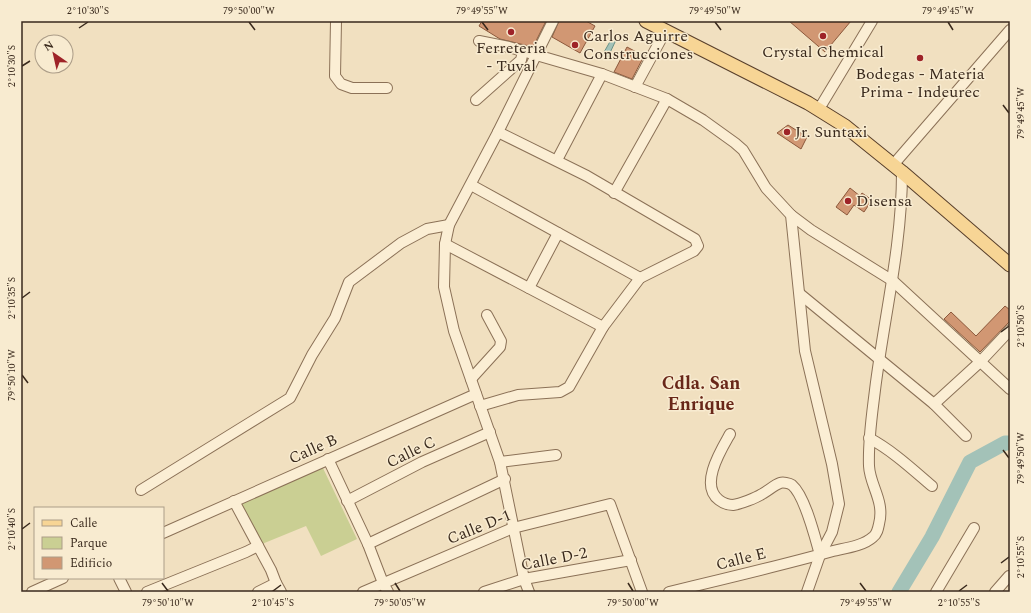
<svg xmlns="http://www.w3.org/2000/svg" width="1031" height="613" font-family="Spectral,serif">
<style>
.green{fill:#cacf93}
.water{fill:#a3c2b8;stroke:#6a9186}
.lines{fill:none;stroke-linecap:round;stroke-linejoin:round}
.river{stroke:#a3c2b8;stroke-width:15}
.building{fill:#d19773;stroke:#8c583b}
.minor-casing{stroke:#8b7157;stroke-width:12}
.major-casing{stroke:#583f2b;stroke-width:15}
.minor{stroke:#fbeed4;stroke-width:10}
.major{stroke:#f7d595;stroke-width:13}
.ticks{fill:none;stroke:#39291c;stroke-width:1.5}
.poi-dot{fill:#9e2328;stroke:#f8ebd0;stroke-width:1.5}
.labels{text-anchor:middle;dominant-baseline:central;stroke-width:3;stroke-linejoin:round;paint-order:stroke}
.poi-label{font-size:16px;fill:#39291c;stroke:#f8ebd0;text-anchor:start}
.street-label{font-size:16px;fill:#39291c;stroke:#f8ebd0}
.quarter-label{font-size:18px;font-weight:bold;fill:#692719;stroke:#f8ebd0}
.neatline{fill:none;stroke:#39291c;stroke-width:1.5}
.ticks-label{font-size:10px;text-anchor:middle;fill:#39291c}
</style>
<rect width="100%" height="100%" fill="#f1e0c0"/>
<polygon class="green" points="321,464 357,539 321,556 306,526 262,544 240,501"/>
<polygon class="water" points="612,38 616,40 608,57 603,54"/>
<g class="lines">
<polyline class="river" points="899,592 932,537 970,462 1005,443 1010,443"/>
</g>
<g class="building">
<polygon points="482,21 546,21 533,47 500,39 479,26"/>
<polygon points="559,21 586,21 595,26 580,53 552,37"/>
<polygon points="789,21 851,21 825,52"/>
<polygon points="627,47 644,56 632,79 614,72"/>
<polygon points="788,125 807,137 801,149 777,133"/>
<polygon points="850,188 860,196 862,193 872,200 864,212 854,205 847,215 836,207"/>
<polygon points="1005,306 1010,310 1010,321 980,352 944,319 951,312 976,336"/>
</g>
<g class="lines">
<g class="minor-casing">
<g id="minor">
<polyline points="336,21 335,76 341,84 352,88 387,88"/>
<polyline points="479,41 509,47 602,74 667,99 703,120 735,143 743,150 766,188 791,215 805,351 832,464 839,504 832,532 820,555 807,592"/>
<polyline points="635,87 666,30"/>
<polyline points="476,100 521,60 523,51"/>
<polyline points="819,109 872,21"/>
<polyline points="557,160 602,74"/>
<polyline points="893,165 1010,30"/>
<polyline points="471,185 640,278"/>
<polyline points="614,193 667,99"/>
<polyline points="791,215 811,230 893,281 1010,389"/>
<polyline points="445,244 603,327"/>
<polyline points="529,288 558,233"/>
<polyline points="800,294 934,404 966,436"/>
<polyline points="471,379 500,347 501,341 487,315"/>
<polyline points="934,404 980,362 1010,330"/>
<polyline points="480,406 518,395 560,392 569,387 603,327 640,278 694,251 698,246 695,239 587,176 498,132"/>
<path d="M730,434C721,450 699,485 719,500C723,503 729,505 733,505C740,504 756,498 762,494C768,491 774,485 780,483C783,482 789,483 792,485C805,496 815,537 820,555"/>
<path d="M869,438C893,451 912,469 932,486"/>
<polyline points="328,459 368,544 383,583 388,592"/>
<polyline points="500,462 556,455"/>
<polyline points="141,490 290,398 312,355 335,318 349,282 401,243 427,229 449,225"/>
<polyline points="234,501 271,570 276,583 281,592"/>
<polyline points="347,501 422,462 490,432"/>
<polyline points="163,533 476,394"/>
<polyline points="368,544 505,479"/>
<polyline points="119,578 126,592"/>
<polyline points="32,592 63,578"/>
<polyline points="147,592 246,552 258,546"/>
<polyline points="258,592 276,583"/>
<polyline points="363,592 513,528 610,504 642,592"/>
<polyline points="484,592 524,579 631,560"/>
<polyline points="529,592 524,579 500,462 454,331 444,287 445,244 449,225 498,132 553,21"/>
<path d="M669,592C724,579 779,566 833,551C846,548 863,546 873,537C877,534 878,529 879,524C885,501 870,486 869,466C868,440 872,415 875,390C884,317 902,246 902,172"/>
<polyline points="936,592 974,528"/>
<polyline points="995,592 1009,576"/>
</g>
</g>
<g class="major-casing">
<polyline id="major" points="646,21 808,103 845,126 902,172 1010,265"/>
</g>
<use href="#minor" class="minor"/>
<use href="#major" class="major"/>
</g>
<path class="ticks" d="M249,22L255,30M482,22L488,30M715,22L721,30M948,22L953,30M79,28L88,22M22,66L30,61M1003,105L1009,113M22,298L30,292M1001,332L1009,326M22,375L28,383M1003,450L1009,458M22,529L30,523M1001,563L1009,557M162,583L168,591M395,583L400,591M628,583L633,591M860,583L866,591M273,591L281,585M959,591L967,585"/>
<g class="poi-dot">
<circle cx="511" cy="32" r="4"/>
<circle cx="823" cy="36" r="4"/>
<circle cx="575" cy="45" r="4"/>
<circle cx="920" cy="58" r="4"/>
<circle cx="787" cy="132" r="4"/>
<circle cx="848" cy="201" r="4"/>
</g>
<g class="labels">
<g class="poi-label">
<text x="583" y="36">Carlos Aguirre<tspan x="583" dy="18">Construcciones</tspan></text>
<text x="511" y="48" text-anchor="middle">Ferreteria<tspan x="511" dy="18">- Tuval</tspan></text>
<text x="823" y="52" text-anchor="middle">Crystal Chemical</text>
<text x="920" y="74" text-anchor="middle">Bodegas - Materia<tspan x="920" dy="18">Prima - Indeurec</tspan></text>
<text x="795" y="132">Jr. Suntaxi</text>
<text x="856" y="201">Disensa</text>
</g>
<g class="street-label">
<text transform="translate(313 449) rotate(-24)">Calle B</text>
<text transform="translate(411 452) rotate(-26)">Calle C</text>
<text transform="translate(479 527) rotate(-22)">Calle D-1</text>
<text transform="translate(554 559) rotate(-11)">Calle D-2</text>
<text transform="translate(741 559) rotate(-14)">Calle E</text>
</g>
<g class="quarter-label">
<text x="701" y="383">Cdla. San<tspan x="701" dy="21">Enrique</tspan></text>
</g>
</g>
<rect width="1031" height="613" fill="none" stroke="#f8ebd0" stroke-width="44"/>
<rect x="34" y="507" width="130" height="72" fill="#f8ebd0" stroke="#ac9d88"/>
<rect x="42" y="520" width="20" height="6" fill="#f7d595" stroke="#ac9d88"/>
<text x="70" y="527" font-size="12" fill="#39291c">Calle</text>
<rect x="42" y="537" width="20" height="12" fill="#cacf93" stroke="#ac9d88"/>
<text x="70" y="547" font-size="12" fill="#39291c">Parque</text>
<rect x="42" y="557" width="20" height="12" fill="#d19773" stroke="#ac9d88"/>
<text x="70" y="567" font-size="12" fill="#39291c">Edificio</text>
<g transform="translate(54 54) rotate(326)"><circle r="19" fill="#f8ebd0" stroke="#ac9d88"/>
<path d="M0-3L7 15L0 10L-7 15Z" fill="#9e2328"/>
<text y="-6" font-size="11" font-weight="bold" text-anchor="middle" fill="#39291c">N</text>
</g>
<rect x="22" y="22" width="987" height="569" class="neatline"/>
<g class="ticks-label">
<text x="88" y="14">2°10'30"S</text>
<text x="249" y="14">79°50'00"W</text>
<text x="482" y="14">79°49'55"W</text>
<text x="715" y="14">79°49'50"W</text>
<text x="948" y="14">79°49'45"W</text>
<text transform="translate(11 66) rotate(-90)" y="4">2°10'30"S</text>
<text transform="translate(1020 113) rotate(-90)" y="4">79°49'45"W</text>
<text transform="translate(11 298) rotate(-90)" y="4">2°10'35"S</text>
<text transform="translate(1020 326) rotate(-90)" y="4">2°10'50"S</text>
<text transform="translate(11 375) rotate(-90)" y="4">79°50'10"W</text>
<text transform="translate(1020 458) rotate(-90)" y="4">79°49'50"W</text>
<text transform="translate(11 529) rotate(-90)" y="4">2°10'40"S</text>
<text transform="translate(1020 557) rotate(-90)" y="4">2°10'55"S</text>
<text x="168" y="606">79°50'10"W</text>
<text x="273" y="606">2°10'45"S</text>
<text x="400" y="606">79°50'05"W</text>
<text x="633" y="606">79°50'00"W</text>
<text x="866" y="606">79°49'55"W</text>
<text x="959" y="606">2°10'55"S</text>
</g>
</svg>
